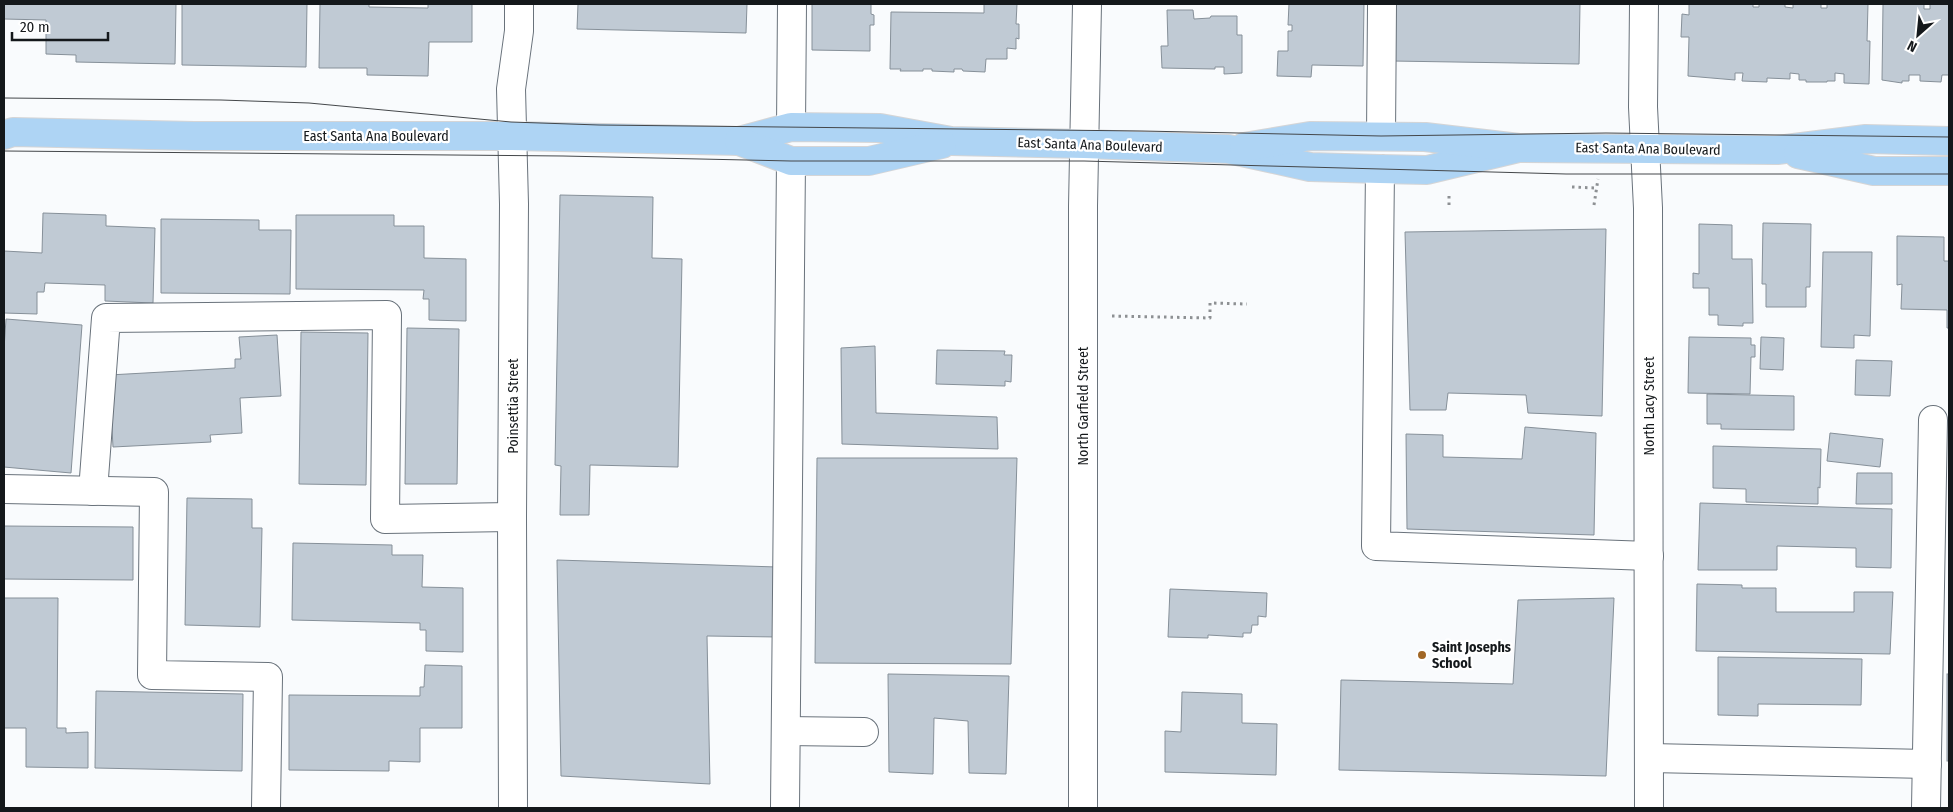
<svg xmlns="http://www.w3.org/2000/svg" width="1953" height="812" font-family="'Fira Sans Condensed',sans-serif">
<style>
.building{fill:#c0cad4;stroke:#869099}
.lines{fill:none;stroke-linecap:round;stroke-linejoin:round}
.minor-casing{stroke:#69727b;stroke-width:30}
.major-casing{stroke:#d5d5d6;stroke-width:30}
.path{stroke:#8d9093;stroke-width:3;stroke-dasharray:2.5 4;stroke-linecap:butt}
.minor{stroke:#fff;stroke-width:28}
.major{stroke:#aed4f4;stroke-width:28}
.tram{stroke:#44474a;stroke-width:1}
.poi-dot{fill:#a16726;stroke:#fff;stroke-width:2}
.labels{text-anchor:middle;dominant-baseline:central;stroke-width:4.5;stroke-linejoin:round;paint-order:stroke}
.street-label{font-size:14px;fill:#14181b;stroke:#fff}
.poi-label{font-size:14px;font-weight:bold;fill:#14181b;stroke:#fff;text-anchor:start}
</style>
<rect width="100%" height="100%" fill="#f9fbfd"/>
<g class="building">
<polygon points="4,4 176,4 175,64 76,62 76,55 46,54 46,20 4,19"/>
<polygon points="182,4 307,4 306,67 182,65"/>
<polygon points="320,4 369,4 369,7 428,8 428,4 472,4 472,42 429,42 428,76 367,75 367,68 319,68"/>
<polygon points="578,4 747,4 746,33 577,29"/>
<polygon points="812,4 871,4 871,14 874,15 874,25 870,25 870,51 812,50"/>
<polygon points="984,4 1017,4 1016,24 1019,24 1019,39 1016,38 1016,49 1007,48 1007,59 986,59 985,72 963,71 962,69 954,69 954,72 932,71 932,69 923,69 923,71 900,71 901,69 890,69 891,12 984,13"/>
<polygon points="1289,4 1364,4 1363,66 1312,65 1311,77 1277,76 1278,51 1288,51 1288,31 1292,31 1292,25 1288,25"/>
<polygon points="1393,4 1580,4 1579,64 1392,61"/>
<polygon points="1689,4 1753,4 1753,7 1759,7 1759,4 1785,4 1785,7 1793,8 1793,4 1821,4 1821,8 1827,8 1827,4 1868,4 1867,41 1870,41 1869,84 1844,83 1844,74 1835,73 1835,81 1827,81 1827,82 1806,82 1806,80 1799,80 1799,74 1790,73 1790,79 1767,78 1767,82 1742,81 1743,73 1735,73 1735,80 1688,76 1689,37 1681,37 1682,14 1689,15"/>
<polygon points="1883,4 1924,4 1924,9 1930,9 1930,4 1949,4 1949,75 1942,75 1941,82 1920,81 1920,75 1909,75 1909,81 1902,81 1902,83 1882,80"/>
<polygon points="1167,10 1193,10 1194,19 1210,18 1211,16 1237,16 1237,35 1242,35 1242,73 1224,74 1224,67 1215,67 1215,69 1162,68 1161,46 1168,46"/>
<polygon points="560,195 653,197 652,258 682,259 678,467 590,465 589,515 560,515 561,466 555,465"/>
<polygon points="43,213 106,215 106,226 155,228 153,303 105,301 105,285 45,283 44,292 37,292 37,314 4,313 4,251 42,253"/>
<polygon points="296,215 394,215 394,226 424,226 424,258 466,259 466,321 429,320 429,299 423,299 424,290 296,289"/>
<polygon points="161,219 259,220 259,230 291,230 290,294 161,293"/>
<polygon points="1763,223 1811,224 1810,287 1806,287 1806,307 1766,307 1766,284 1762,284"/>
<polygon points="1699,224 1732,225 1732,259 1752,259 1753,323 1743,323 1743,326 1718,325 1718,315 1709,315 1709,288 1693,288 1693,273 1699,274"/>
<polygon points="1606,229 1602,416 1528,413 1526,395 1448,393 1446,410 1410,410 1405,232"/>
<polygon points="1897,236 1944,237 1944,261 1949,261 1949,343 1949,328 1947,328 1947,310 1901,309 1902,284 1897,285"/>
<polygon points="1823,252 1872,252 1870,336 1854,335 1854,348 1821,347"/>
<polygon points="6,319 82,325 71,473 4,467 4,349"/>
<polygon points="407,328 459,329 457,484 405,484"/>
<polygon points="301,332 368,333 366,485 299,484"/>
<polygon points="277,335 281,396 240,398 242,433 210,435 211,442 113,447 109,375 235,368 235,359 241,359 239,337"/>
<polygon points="1689,337 1751,338 1751,345 1755,345 1755,357 1751,357 1750,394 1688,393"/>
<polygon points="1761,337 1784,338 1783,370 1760,369"/>
<polygon points="875,346 876,413 997,417 998,449 842,444 841,348"/>
<polygon points="937,350 1005,351 1004,355 1012,355 1011,382 1005,381 1005,386 936,384"/>
<polygon points="1856,360 1892,361 1890,396 1855,395"/>
<polygon points="1707,394 1794,396 1794,430 1721,429 1721,424 1707,424"/>
<polygon points="1525,427 1596,433 1594,535 1407,529 1406,434 1443,435 1443,457 1522,459"/>
<polygon points="1830,433 1883,439 1880,467 1827,461"/>
<polygon points="1713,446 1821,449 1820,488 1818,487 1818,504 1746,502 1746,489 1713,488"/>
<polygon points="817,458 1017,458 1011,664 815,663"/>
<polygon points="1857,473 1892,473 1892,504 1856,504"/>
<polygon points="187,498 252,499 252,528 262,528 260,627 185,625"/>
<polygon points="1700,503 1892,509 1891,568 1856,567 1856,548 1777,546 1777,570 1698,570"/>
<polygon points="4,526 133,527 133,580 4,579"/>
<polygon points="293,543 392,545 392,555 423,555 422,587 463,588 463,652 426,651 426,630 420,630 420,623 292,620"/>
<polygon points="557,560 777,567 778,637 707,636 710,784 561,776"/>
<polygon points="1697,584 1742,585 1742,588 1776,588 1776,612 1854,612 1854,592 1893,592 1890,654 1696,651"/>
<polygon points="1170,589 1267,593 1266,617 1258,616 1258,625 1252,625 1251,633 1243,633 1243,637 1208,635 1208,638 1168,637"/>
<polygon points="4,598 58,598 57,728 66,728 66,733 88,732 88,768 26,767 26,728 4,728"/>
<polygon points="1614,598 1606,776 1339,770 1341,680 1513,684 1518,600"/>
<polygon points="1718,657 1862,659 1861,705 1758,704 1758,716 1718,715"/>
<polygon points="425,665 462,666 462,728 420,728 420,762 389,761 389,771 289,770 289,695 420,696 420,687 424,687"/>
<polygon points="888,674 1009,676 1006,774 969,773 968,721 934,718 933,774 889,772"/>
<rect x="1947" y="674" width="2" height="87"/>
<polygon points="96,691 243,694 242,771 95,768"/>
<polygon points="1182,692 1242,694 1242,723 1277,724 1276,775 1165,772 1165,731 1181,732"/>
</g>
<g class="lines">
<g class="minor-casing">
<g id="minor">
<polyline points="1644,4 1643,107 1648,208 1649,808"/>
<polyline points="791,127 792,4"/>
<polyline points="1381,136 1382,4"/>
<polyline points="1380,169 1376,546 1649,556"/>
<polyline points="4,489 154,492 152,675 268,677 266,808"/>
<polyline points="93,491 106,318 387,315 385,519 512,517"/>
<polyline points="786,731 864,732"/>
<polyline points="1650,758 1927,764"/>
<polyline points="513,808 512,517 514,204 511,89 519,31 519,4"/>
<polyline points="785,808 791,161"/>
<polyline points="1083,808 1083,206 1087,4"/>
<polyline points="1926,808 1933,420"/>
</g>
</g>
<g class="major-casing">
<g id="major">
<polyline points="4,135 13,132 194,136 512,136 739,141 791,127 880,128 951,141 1084,144 1228,149 1310,167 1380,169 1427,170 1519,148"/>
<polyline points="739,141 791,161 869,161 942,144"/>
<polyline points="1244,147 1310,136 1425,137 1519,148 1777,150 1866,139 1949,141"/>
<polyline points="1798,154 1874,171 1949,171"/>
</g>
</g>
<g class="path">
<polyline points="1572,187 1596,188"/>
<polyline points="1449,205 1449,194"/>
<polyline points="1594,205 1598,179"/>
<polyline points="1112,316 1210,318 1210,303 1247,304"/>
</g>
<use href="#minor" class="minor"/>
<use href="#major" class="major"/>
<g class="tram">
<polyline points="4,98 221,100 309,103 511,122 599,125 1142,131 1381,136 1606,133 1949,137"/>
<polyline points="4,151 563,156 791,161 1084,161 1566,174 1949,174"/>
</g>
</g>
<circle class="poi-dot" cx="1422" cy="655" r="5"/>
<g class="labels">
<g class="street-label">
<text x="376" y="136">East Santa Ana Boulevard</text>
<text transform="translate(1090 145) rotate(2)">East Santa Ana Boulevard</text>
<text transform="translate(1648 149) rotate(1)">East Santa Ana Boulevard</text>
<text transform="translate(513 406) rotate(-90)">Poinsettia Street</text>
<text transform="translate(1083 406) rotate(-90)">North Garfield Street</text>
<text transform="translate(1649 406) rotate(-90)">North Lacy Street</text>
</g>
<g class="poi-label">
<text x="1432" y="647">Saint Josephs<tspan x="1432" dy="16">School</tspan></text>
</g>
</g>
<rect width="1953" height="812" fill="none" stroke="#14181b" stroke-width="10"/>
<g transform="translate(1918 35) rotate(207)" stroke="#ffffff" stroke-width="4" paint-order="stroke">
<path d="M0-4L9 19L0 12L-9 19Z" fill="#14181b"/>
<text y="-8" font-size="14" font-weight="bold" text-anchor="middle" fill="#14181b">N</text>
</g>
<path d="M12 32v8h96v-8" fill="none" stroke="#14181b" stroke-width="2.5"/>
<text x="20" y="32" font-size="15" fill="#14181b" stroke="#ffffff" stroke-width="4" paint-order="stroke">20 m</text>
</svg>
